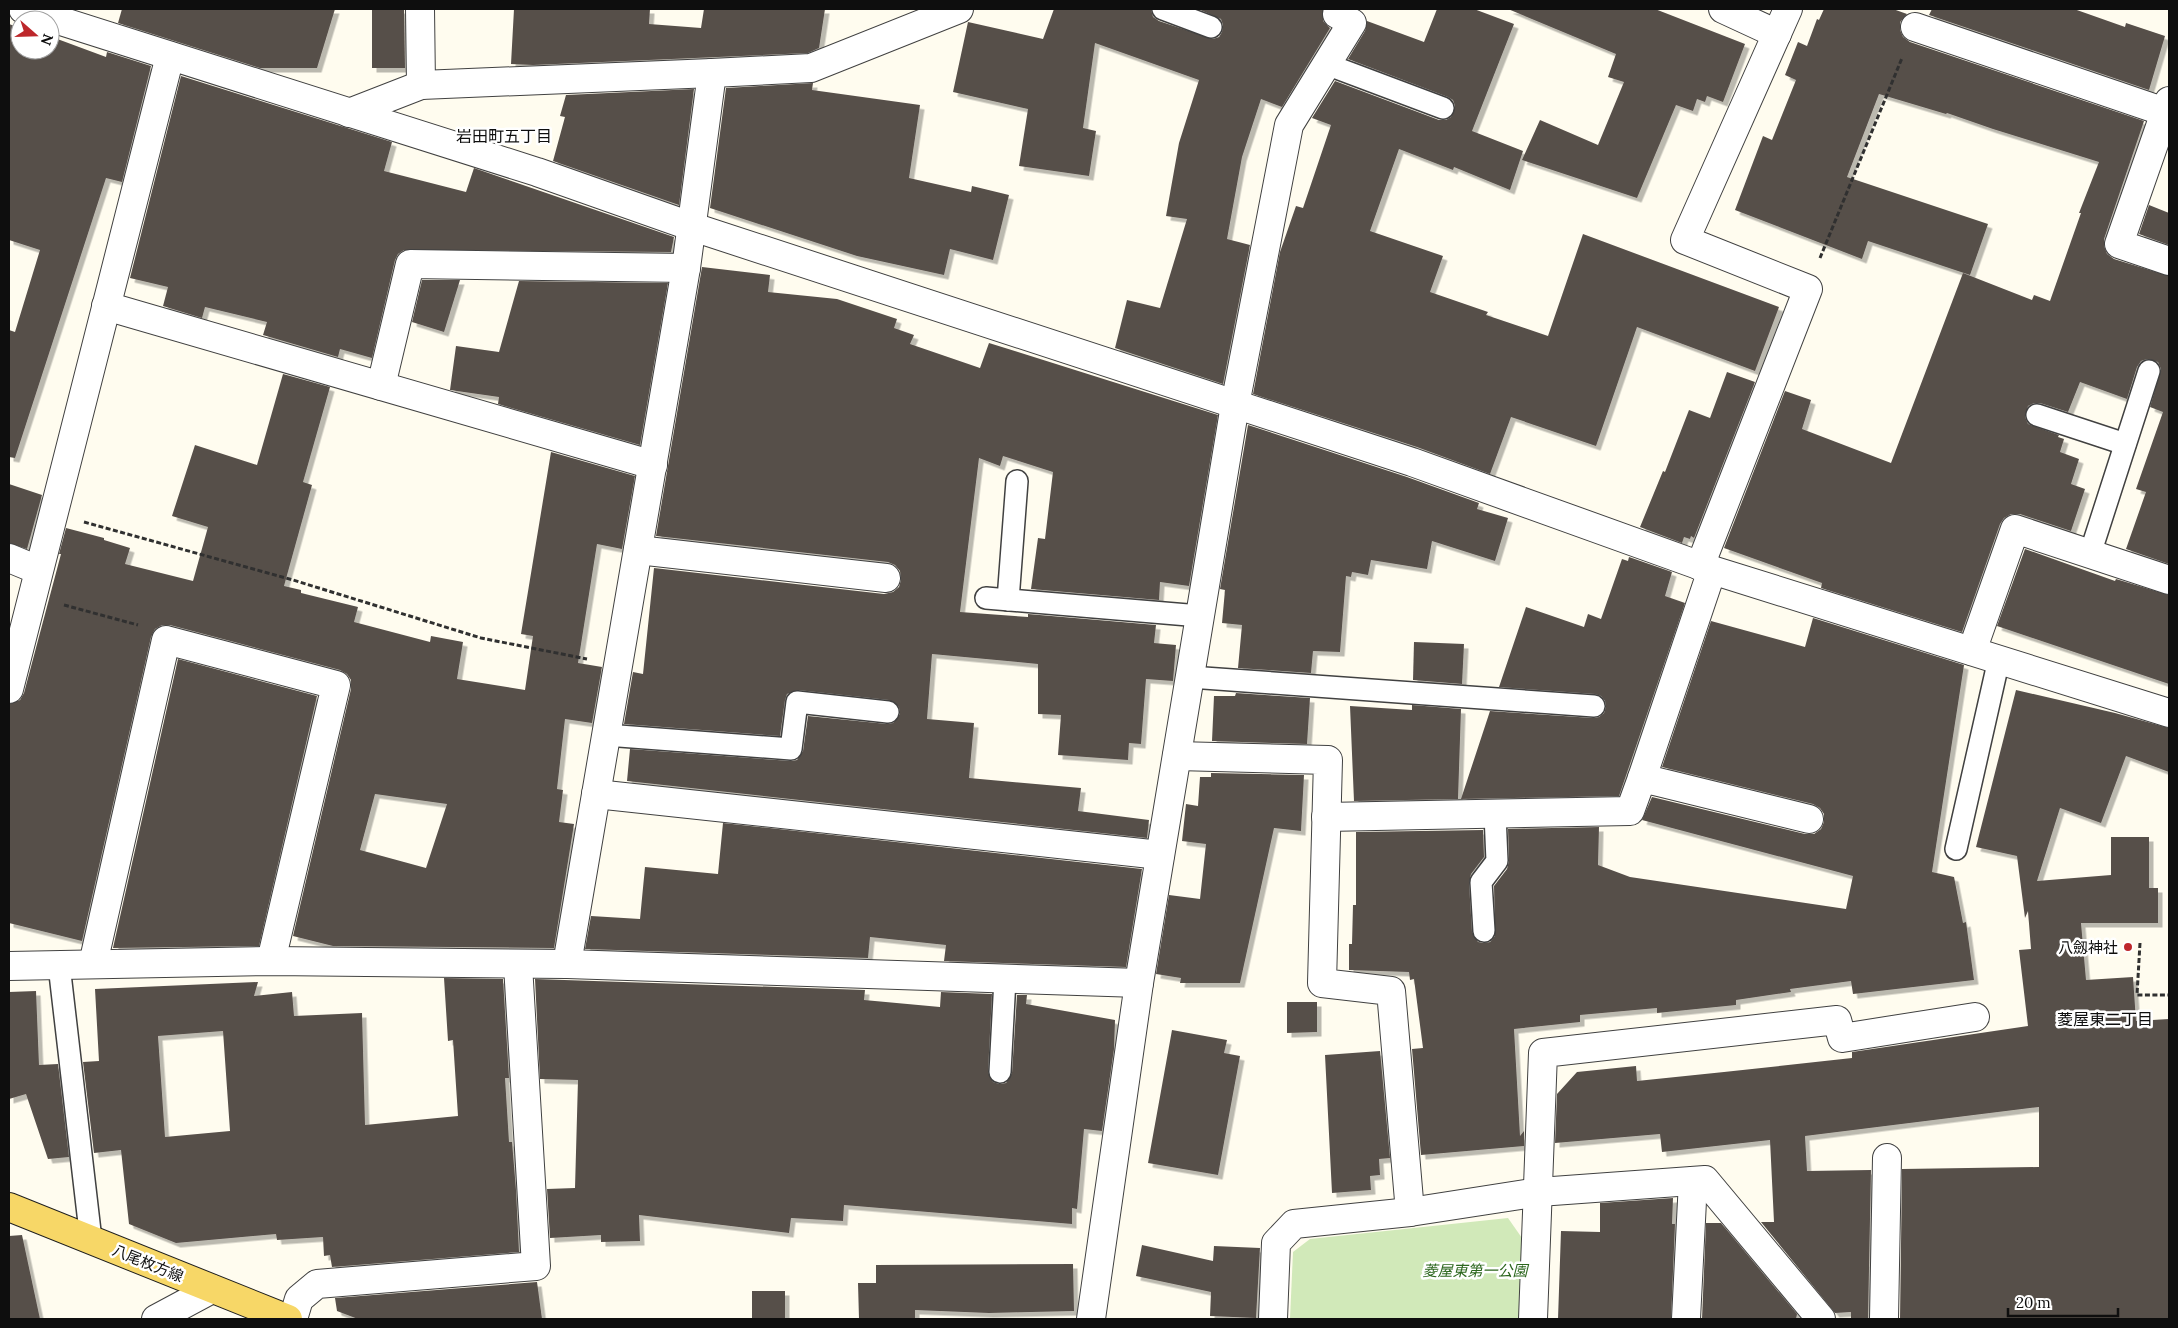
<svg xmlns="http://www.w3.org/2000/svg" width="2178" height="1328" font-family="Lora,'Noto Sans JP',serif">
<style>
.green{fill:#d1e9b9}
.building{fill:#574f4a;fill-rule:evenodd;filter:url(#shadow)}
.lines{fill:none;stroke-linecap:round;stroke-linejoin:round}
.service-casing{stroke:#414141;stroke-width:24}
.minor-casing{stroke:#414141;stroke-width:30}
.primary-casing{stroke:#1f1f1f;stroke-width:30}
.path{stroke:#303030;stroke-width:3;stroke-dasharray:5 2.5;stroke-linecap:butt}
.service{stroke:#fff;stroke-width:21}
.minor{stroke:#fff;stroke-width:28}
.primary{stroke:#f7d767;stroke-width:28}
.poi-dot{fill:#bd272b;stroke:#fff;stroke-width:2}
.labels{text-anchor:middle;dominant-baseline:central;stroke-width:5;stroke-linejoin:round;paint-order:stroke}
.poi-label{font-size:15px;fill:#0e0e0e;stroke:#fff;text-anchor:end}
.street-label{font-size:15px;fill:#0e0e0e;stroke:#fff}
.park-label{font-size:15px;font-style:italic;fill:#2c661e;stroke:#fff}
.neighbourhood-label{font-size:16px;fill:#0e0e0e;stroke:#fff}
</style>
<defs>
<filter id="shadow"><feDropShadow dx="4.5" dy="4.5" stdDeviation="0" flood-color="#0004"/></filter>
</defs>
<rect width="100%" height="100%" fill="#fffcef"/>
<polygon class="green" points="1508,1218 1529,1248 1525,1319 1290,1319 1293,1252 1310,1239"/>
<g class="building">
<polygon points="122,9 335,9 317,68 260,68 118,23"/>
<polygon points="404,9 405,68 372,68 372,10"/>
<polygon points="514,9 650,9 649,24 701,28 704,9 825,9 819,48 808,53 533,65 511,64"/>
<polygon points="1054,9 1151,9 1153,17 1159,21 1213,39 1219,37 1222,32 1223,25 1221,19 1198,9 1323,9 1323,21 1330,28 1282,107 1261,99 1242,157 1227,239 1250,245 1223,384 1115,348 1127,300 1160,308 1187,219 1166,216 1179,143 1199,80 1095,43 1083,128 1096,131 1089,176 1019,166 1028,109 953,92 968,22 1043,39"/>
<polygon points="1437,9 1474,9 1514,24 1472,131 1523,151 1510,190 1454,167 1453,170 1399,149 1370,231 1443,256 1430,292 1488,312 1486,315 1548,336 1583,234 1779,307 1755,371 1637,327 1596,446 1511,417 1490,474 1417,447 1253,394 1280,252 1296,206 1303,208 1331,125 1312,118 1335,81 1439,120 1446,120 1451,117 1455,106 1453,100 1448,97 1348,59 1365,31 1367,21 1424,42"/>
<polygon points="1508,9 1655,9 1745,44 1723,102 1707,96 1705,102 1697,99 1693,111 1676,105 1637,198 1522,160 1540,120 1598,145 1624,82 1608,77 1616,54"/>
<polygon points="1824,9 1893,9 1907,14 1900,22 1900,30 1903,37 1910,42 2144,121 2104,239 2104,246 2107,254 2114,259 2169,276 2169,564 2126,549 2146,492 2136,489 2163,412 2150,407 2161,369 2158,362 2147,359 2141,361 2137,367 2127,399 2080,382 2068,412 2040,403 2034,403 2028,406 2025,417 2028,424 2059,435 2058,437 2064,439 2060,452 2079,459 2071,484 2085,489 2071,531 2020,514 2011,514 2004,518 2000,524 1962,632 1821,588 1822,583 1724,548 1785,391 1811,400 1802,429 1891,463 1963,273 2032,300 2034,295 2050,301 2081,213 2079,213 2099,162 1993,129 1947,113 1946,114 1879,94 1847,177 1988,224 1970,275 1868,241 1862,259 1735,210 1763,136 1772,140 1796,80 1785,75 1798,42 1807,46 1817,19 1819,20"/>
<polygon points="1932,9 2074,9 2125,27 2126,23 2165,36 2149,90 1929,15"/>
<polygon points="9,24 20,28 20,50 50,50 52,37 106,57 107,52 151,66 122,182 106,178 15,458 9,457 9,330 15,332 40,250 9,240"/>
<polygon points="181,76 392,142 384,171 466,192 474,168 674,237 671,252 404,250 398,254 395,260 372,358 340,349 338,357 263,335 267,322 205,307 202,318 163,306 168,287 130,278"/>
<polygon points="813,83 812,90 920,105 909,178 971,192 972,186 1009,195 993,260 950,249 944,275 857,256 710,208 726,88"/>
<polygon points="694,89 679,205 553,161 565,117 560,116 566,95"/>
<polygon points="2149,205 2169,213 2169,245 2139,234"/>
<polygon points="702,267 770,275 768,292 837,299 897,319 894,328 914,335 910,344 980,368 989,343 1218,415 1189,586 1160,582 1159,600 1031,589 1038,538 1045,539 1053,472 1003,456 1000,466 979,458 960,612 1028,617 1028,614 1156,625 1154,643 1176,645 1173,681 1146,679 1141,744 1129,743 1128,760 1058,755 1061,715 1038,714 1038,664 932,654 927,719 974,723 969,778 1081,788 1078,811 1149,820 1147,838 627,781 630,749 791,761 797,760 803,751 808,716 887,724 893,723 900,714 899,707 889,700 798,690 787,694 785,700 780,736 624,724 633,672 643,674 654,568 884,594 893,592 899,587 901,580 900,571 895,565 888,562 656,536"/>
<polygon points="422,280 460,280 444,332 412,322"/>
<polygon points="519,281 668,283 640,445 498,404 499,397 450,390 456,346 499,352"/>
<polygon points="1727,372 1755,382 1694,538 1691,536 1690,539 1684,537 1682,543 1640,527 1663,471 1665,472 1689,410 1710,418"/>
<path d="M283,374L330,387L303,482L312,485L284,586L301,590V593L358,607L354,622L430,642L431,636L463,642L457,679L525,690L533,636L521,634L551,452L635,476L622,549L597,544L578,663L602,667L592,723L565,719L557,789L563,790L559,822L574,824L554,948L333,946L293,936L351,689V680L347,674L340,670L170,625H162L155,629L151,637L82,941L9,923V704L20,700L24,693L61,554H59L66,528L104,538V540L130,548L125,564L193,581L208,527L172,516L195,445L257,465ZM375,794L447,804L426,868L360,850Z"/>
<polygon points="1248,425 1407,477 1479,503 1477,509 1508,518 1495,561 1432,541 1427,569 1371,560 1368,575 1352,572 1351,577 1346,576 1340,652 1313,651 1311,673 1238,668 1242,625 1222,623 1225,590 1220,589"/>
<polygon points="9,484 42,495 27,549 9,543"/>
<polygon points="2025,549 2115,581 2116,579 2169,595 2169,684 1997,626"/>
<polygon points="1629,557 1672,572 1665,596 1685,603 1619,796 1461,799 1490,711 1593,718 1599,717 1604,713 1606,707 1605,701 1601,696 1595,694 1499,687 1526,607 1584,627 1588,614 1601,619 1622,559 1628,561"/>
<polygon points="1813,618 1964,665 1932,872 1954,877 1963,923 1966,922 1974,980 1853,994 1851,981 1790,989 1791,992 1736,1000 1736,1005 1657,1013 1657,1008 1580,1015 1580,1022 1514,1029 1520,1136 1524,1131 1524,1146 1421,1155 1412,1049 1423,1048 1414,979 1410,980 1409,972 1349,970 1349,944 1352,944 1353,905 1356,905 1356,832 1483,830 1484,857 1471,874 1469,883 1472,932 1478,942 1484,943 1490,942 1495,936 1494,886 1507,869 1509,861 1508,829 1599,827 1598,865 1630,877 1846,909 1853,876 1642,820 1652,797 1805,834 1814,834 1821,829 1824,822 1824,814 1820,808 1813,804 1662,767 1711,621 1805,647"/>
<polygon points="1414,642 1464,644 1462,684 1413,680"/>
<polygon points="178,659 317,696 259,946 113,948"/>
<polygon points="2016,690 2115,713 2169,728 2169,772 2126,756 2101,823 2060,808 2037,881 2111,875 2111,837 2149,837 2149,888 2158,888 2158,923 2081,923 2086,980 2133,977 2136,1021 2169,1019 2169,1319 1900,1319 1902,1169 2039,1167 2039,1107 1805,1136 1807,1171 1871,1170 1868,1319 1851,1319 1851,1312 1835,1313 1761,1222 1774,1222 1770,1140 1662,1152 1660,1134 1555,1143 1557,1094 1577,1072 1636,1066 1637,1081 1724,1072 1852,1058 1852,1052 2028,1026 2019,950 2031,949 2028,911 2025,918 2017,856 1976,847"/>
<polygon points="1236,693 1310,698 1307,744 1212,741 1214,696 1235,696"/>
<polygon points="1412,705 1461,709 1458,799 1354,801 1350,706 1412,710"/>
<polygon points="1211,773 1304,775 1301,831 1274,828 1240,983 1180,983 1181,978 1156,974 1169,895 1200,899 1206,844 1182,841 1186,804 1198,806 1200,777 1211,777"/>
<polygon points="723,823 1142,869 1126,967 944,961 946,945 870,937 868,958 585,949 591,916 640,919 645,867 718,874"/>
<path d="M444,978L503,979L509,1078H505L509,1142H512L516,1190L519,1252L332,1267L330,1255L324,1256L323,1237L277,1240L276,1234L176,1243L129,1224L121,1150L94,1153L83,1062L99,1061L95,989L258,982L254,996L292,992L294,1016L362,1013L365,1125L458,1116L453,1040L448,1041ZM223,1031L230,1131L165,1137L158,1036Z"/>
<polygon points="535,979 865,990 864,1000 940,1007 941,992 992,994 988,1072 993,1082 999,1084 1006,1083 1012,1073 1017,995 1027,995 1026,1004 1115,1020 1114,1049 1102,1131 1084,1129 1077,1209 1072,1208 1072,1224 844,1205 843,1221 791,1218 789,1233 639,1215 640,1241 601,1242 601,1235 550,1238 547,1189 575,1188 578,1080 540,1079"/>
<polygon points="36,991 39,1065 58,1064 69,1157 48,1159 26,1094 9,1099 9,992"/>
<polygon points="1287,1002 1317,1002 1317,1032 1287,1033"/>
<polygon points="1172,1030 1227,1040 1224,1053 1240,1056 1218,1175 1148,1163"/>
<polygon points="1380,1051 1390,1158 1379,1159 1380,1175 1370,1176 1371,1190 1332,1193 1325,1055"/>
<polygon points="1673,1198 1672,1224 1675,1224 1671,1319 1558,1319 1561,1231 1600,1232 1600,1203"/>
<polygon points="1706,1223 1721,1223 1797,1314 1796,1319 1702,1319"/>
<polygon points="22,1235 40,1319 9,1319 9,1236"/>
<polygon points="1142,1245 1213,1261 1214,1246 1260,1248 1256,1318 1210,1316 1211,1292 1136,1276"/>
<polygon points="1073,1264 1074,1311 989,1313 915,1310 915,1319 859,1319 858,1283 876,1283 876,1265"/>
<polygon points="537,1282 542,1319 358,1319 337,1311 335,1298"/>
<rect x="752" y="1291" width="33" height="28"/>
</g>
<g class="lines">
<g class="service-casing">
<g id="service">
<polyline points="1163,9 1211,27"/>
<polyline points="1326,64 1443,108"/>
<polyline points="2037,415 2125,444"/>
<polyline points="2090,554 2149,371"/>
<polyline points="986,598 1200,616"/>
<polyline points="1008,600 1017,481"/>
<polyline points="1190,677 1594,706"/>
<polyline points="606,735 791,749 797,702 888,712"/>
<polyline points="1956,849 1999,659"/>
<polyline points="1484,931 1481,882 1497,861 1495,814"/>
<polyline points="59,965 91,1240"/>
<polyline points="1000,1072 1005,979"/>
</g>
</g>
<g class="minor-casing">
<g id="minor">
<polyline points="23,9 537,172 693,227 1412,462 1712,570 2169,713"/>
<polyline points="420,9 421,85"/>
<polyline points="1723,9 1777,34"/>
<polyline points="1915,27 2165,112"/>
<polyline points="2169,101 2119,244 2169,261"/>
<polyline points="349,113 421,85 712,73"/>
<polyline points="106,306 653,465"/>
<polyline points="381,386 410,264 686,268"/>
<polyline points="638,550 886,578"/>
<polyline points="9,558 38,570"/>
<polyline points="1700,566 1808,289 1685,240 1788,9"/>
<polyline points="1972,651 2015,529 2169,580"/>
<polyline points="9,689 170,56"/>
<polyline points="1177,756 1328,760 1322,983 1391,991 1410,1212"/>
<polyline points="1642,778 1712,570"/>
<polyline points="596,794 1160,855"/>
<polyline points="1326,817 1630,811 1642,778 1809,819"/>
<polyline points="93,964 166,640 336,685 271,961"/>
<polyline points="567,964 686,268 712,73 811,68 959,9"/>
<polyline points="9,966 271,961 567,964 1139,983"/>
<polyline points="156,1319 212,1289"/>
<polyline points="293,1319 299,1299 317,1284 536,1266 518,965"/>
<polyline points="1091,1319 1139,983 1235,405 1289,125 1352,23 1337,14 1340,9"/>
<polyline points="1273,1319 1276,1243 1294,1224 1410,1212 1539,1192 1705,1180 1821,1319"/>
<polyline points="1533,1319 1543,1053 1837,1020 1842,1038 1975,1017"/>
<polyline points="1686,1319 1693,1181"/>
<polyline points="1884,1319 1887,1158"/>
</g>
</g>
<g class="primary-casing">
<polyline id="primary" points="9,1207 288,1319"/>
</g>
<g class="path">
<polyline points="1820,258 1902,58"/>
<polyline points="84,522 293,580 481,638 587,659"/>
<polyline points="64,605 138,625"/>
<polyline points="2140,943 2137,995 2169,995"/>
</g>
<use href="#service" class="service"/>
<use href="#minor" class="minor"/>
<use href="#primary" class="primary"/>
</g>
<circle class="poi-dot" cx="2128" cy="947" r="5"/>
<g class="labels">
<g class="poi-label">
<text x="2118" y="947">八劔神社</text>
</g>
<g class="street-label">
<text transform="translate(148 1263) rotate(22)">八尾枚方線</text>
</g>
<g class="park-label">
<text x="1475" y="1270">菱屋東第一公園</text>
</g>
<g class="neighbourhood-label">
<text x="504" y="136">岩田町五丁目</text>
<text x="2105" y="1019">菱屋東二丁目</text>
</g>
</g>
<rect width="2178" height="1328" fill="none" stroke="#0e0e0e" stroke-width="20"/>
<g transform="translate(35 35) rotate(110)"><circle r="24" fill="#ffffff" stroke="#9f9f9f"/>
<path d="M0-4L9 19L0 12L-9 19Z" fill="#bd272b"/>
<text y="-8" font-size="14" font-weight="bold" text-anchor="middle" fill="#0e0e0e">N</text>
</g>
<path d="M2008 1308v8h110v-8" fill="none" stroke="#0e0e0e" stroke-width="2.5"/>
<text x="2016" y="1308" font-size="15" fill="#0e0e0e" stroke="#ffffff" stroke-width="4" paint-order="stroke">20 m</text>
</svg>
